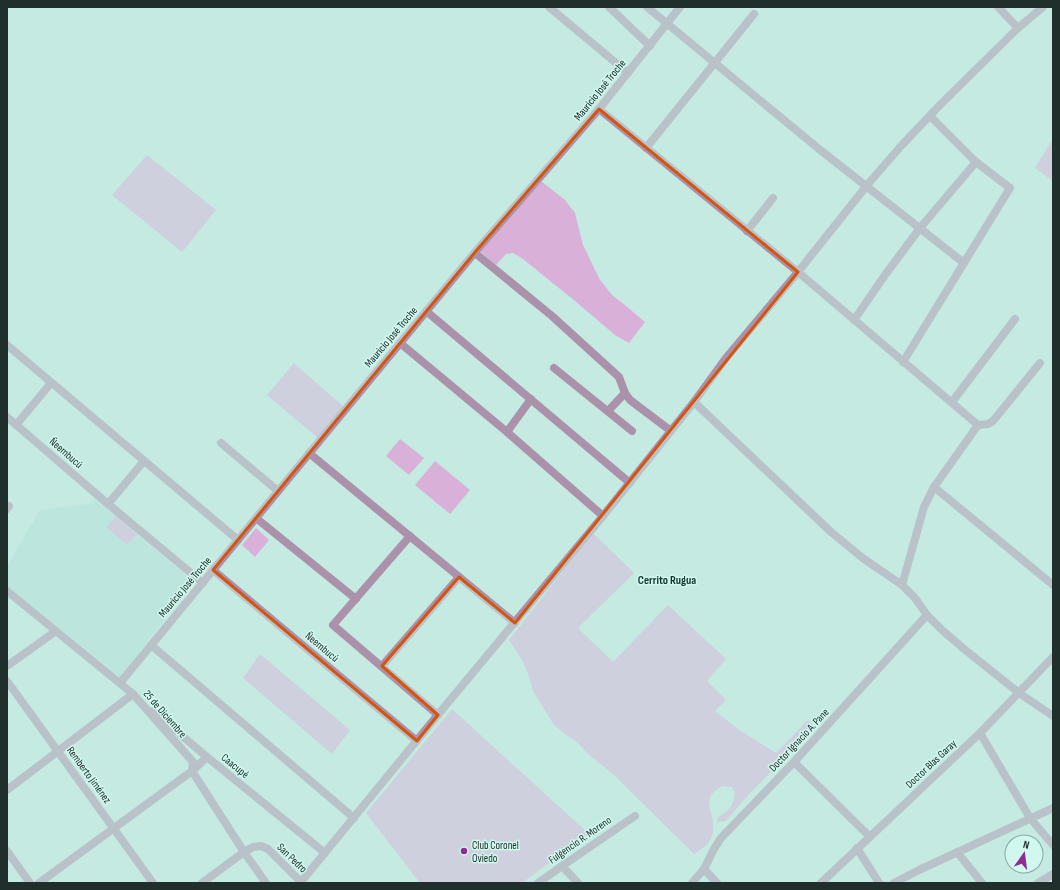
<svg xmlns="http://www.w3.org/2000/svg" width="1060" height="890" font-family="'Sofia Sans Condensed',sans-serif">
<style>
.built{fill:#b1e1d7}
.green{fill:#d9b1d8}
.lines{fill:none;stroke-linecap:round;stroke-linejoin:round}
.minor{stroke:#ab92aa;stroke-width:8}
.marked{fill:none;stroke:#d4550f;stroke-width:3;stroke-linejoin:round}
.poi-dot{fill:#902b91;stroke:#d1f8ef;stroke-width:1.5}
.labels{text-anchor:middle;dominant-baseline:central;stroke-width:3;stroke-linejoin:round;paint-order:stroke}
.street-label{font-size:11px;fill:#202f2b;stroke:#d1f8ef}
.poi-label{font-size:11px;fill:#202f2b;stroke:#d1f8ef;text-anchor:start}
.neighbourhood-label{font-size:12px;font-weight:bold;fill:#10332d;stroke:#d1f8ef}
</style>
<rect width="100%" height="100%" fill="#c4eae2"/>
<polygon class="built" points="95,499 194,582 120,677 7,586 7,566 40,510 89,504"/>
<g class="green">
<polygon points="1053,138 1053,181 1035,168"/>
<polygon points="147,155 216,210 182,252 112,195"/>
<polygon points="541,181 565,200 575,213 583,245 600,280 612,295 626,306 645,322 629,343 615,335 575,301 523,259 513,253 506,254 496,265 480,251"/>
<polygon points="294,363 344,407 319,439 267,395"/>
<polygon points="400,439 424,458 409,475 386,456"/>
<polygon points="435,461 470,490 450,514 415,485"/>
<polygon points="116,516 137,534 127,545 106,527"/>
<polygon points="256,528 269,540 255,557 242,545"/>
<path d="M593,533L634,573L578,628L613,662L668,605L726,659L707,681L726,700L715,711L738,729L776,753L808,720L815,727L748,795L726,821L717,822L718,817C729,811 733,806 735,793L732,787L722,786C719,788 714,791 712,794C708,800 709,806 711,812C716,834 713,843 694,854L613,774L588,754L576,741L569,737L554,725L533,691L528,673L522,660L509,640Z"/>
<polygon points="260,654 350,730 332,754 243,678"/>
<polygon points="452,709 589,834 522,883 420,883 366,813"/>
</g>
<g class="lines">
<g class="minor">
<polyline points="549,7 628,73"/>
<polyline points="609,7 650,46"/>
<polyline points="647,7 819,149 964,263"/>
<polyline points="998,7 1018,28"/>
<polyline points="599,109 798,272 978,425 934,487 924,507 902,585"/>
<polyline points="646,148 754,14"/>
<polyline points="747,231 773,198"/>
<polyline points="475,253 552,316 619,377 625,393 630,400 671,431"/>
<polyline points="426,311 630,483"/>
<polyline points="854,320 885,275 920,228 976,162"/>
<polyline points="400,343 507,432 603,516"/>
<polyline points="7,345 238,540"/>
<polyline points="903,362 1010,188 976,162 930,116"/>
<polyline points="554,368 632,431"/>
<polyline points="694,402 831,532 864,559 902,585 915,598 927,615 942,630 964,649 1019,693 1053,716"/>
<polyline points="952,402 1015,319"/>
<polyline points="608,411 625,393"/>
<polyline points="7,417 108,504 203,583"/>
<polyline points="16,425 51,383"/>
<polyline points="978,425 988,424 993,421 1040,363"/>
<polyline points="507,432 531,399"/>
<polyline points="221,443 278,491"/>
<polyline points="309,453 515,623"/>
<polyline points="934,487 1053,585"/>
<polyline points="108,504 144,461"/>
<polyline points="7,509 9,506"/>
<polyline points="256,518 356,599"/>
<polyline points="410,536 333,625 438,715"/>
<polyline points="213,570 417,741"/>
<polyline points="7,591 133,694 193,762 192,771 244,852 266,883"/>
<polyline points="151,645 354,818"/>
<polyline points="7,666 56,631"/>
<polyline points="382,666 459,577"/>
<polyline points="7,681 153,883"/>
<polyline points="120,683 476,251 599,109 680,7"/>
<polyline points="153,711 207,757 325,853"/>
<polyline points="980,733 1030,818 1053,845"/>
<polyline points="794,762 870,837"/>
<polyline points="7,790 133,694"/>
<polyline points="857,848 879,883"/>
<polyline points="7,851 30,883"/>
<polyline points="957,852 982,883"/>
<polyline points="562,866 578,883"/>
<polyline points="704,869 717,883"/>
<polyline points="301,882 436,717 603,516 694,402 726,358 798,272 868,184 901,146 940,105 1018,28 1043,7"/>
<polyline points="39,883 192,771 207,757"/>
<polyline points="202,883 244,852 253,847 261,846 268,849 302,883"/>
<polyline points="538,883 562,866 635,816"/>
<polyline points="692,883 704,869 714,849 721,838 794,762 927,615"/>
<polyline points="821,883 980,733 1053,657"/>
<polyline points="894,883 919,870 1053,808"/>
<polyline points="1038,883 1053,874"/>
</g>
</g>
<path d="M0 0H1060V890H0ZM599,109L798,272L515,623L459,577L382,666L438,715L417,741L213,570L476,251Z" fill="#c4eae2" fill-opacity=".55" fill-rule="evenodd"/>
<path class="marked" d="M599,109L798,272L515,623L459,577L382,666L438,715L417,741L213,570L476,251Z"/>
<circle class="poi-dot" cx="464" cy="851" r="4"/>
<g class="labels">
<g class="street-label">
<text transform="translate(600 90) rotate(-51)">Mauricio José Troche</text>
<text transform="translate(391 337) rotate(-50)">Mauricio José Troche</text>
<text transform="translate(66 453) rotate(41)">Ñeembucú</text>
<text transform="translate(185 587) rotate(-50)">Mauricio José Troche</text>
<text transform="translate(322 647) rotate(40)">Ñeembucú</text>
<text transform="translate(165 714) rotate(49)">25 de Diciembre</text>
<text transform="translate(799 740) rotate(-47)">Doctor Ignacio A. Pane</text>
<text transform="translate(931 764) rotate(-43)">Doctor Blas Garay</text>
<text transform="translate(235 766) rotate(39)">Caacupé</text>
<text transform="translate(89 775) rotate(54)">Remberto Jiménez</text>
<text transform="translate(580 840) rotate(-35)">Fulgencio R. Moreno</text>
<text transform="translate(292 858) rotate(44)">San Pedro</text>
</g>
<g class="poi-label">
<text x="472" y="845">Club Coronel<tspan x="472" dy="13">Oviedo</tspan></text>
</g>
<g class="neighbourhood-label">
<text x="667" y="580">Cerrito Rugua</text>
</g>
</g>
<rect width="1060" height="890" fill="none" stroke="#202f2b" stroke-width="16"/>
<g transform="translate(1024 854) rotate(14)"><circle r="19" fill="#d1f8ef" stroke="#8aa8a1"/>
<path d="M0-3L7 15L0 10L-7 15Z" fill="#902b91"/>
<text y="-6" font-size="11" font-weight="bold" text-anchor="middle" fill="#202f2b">N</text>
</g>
</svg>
